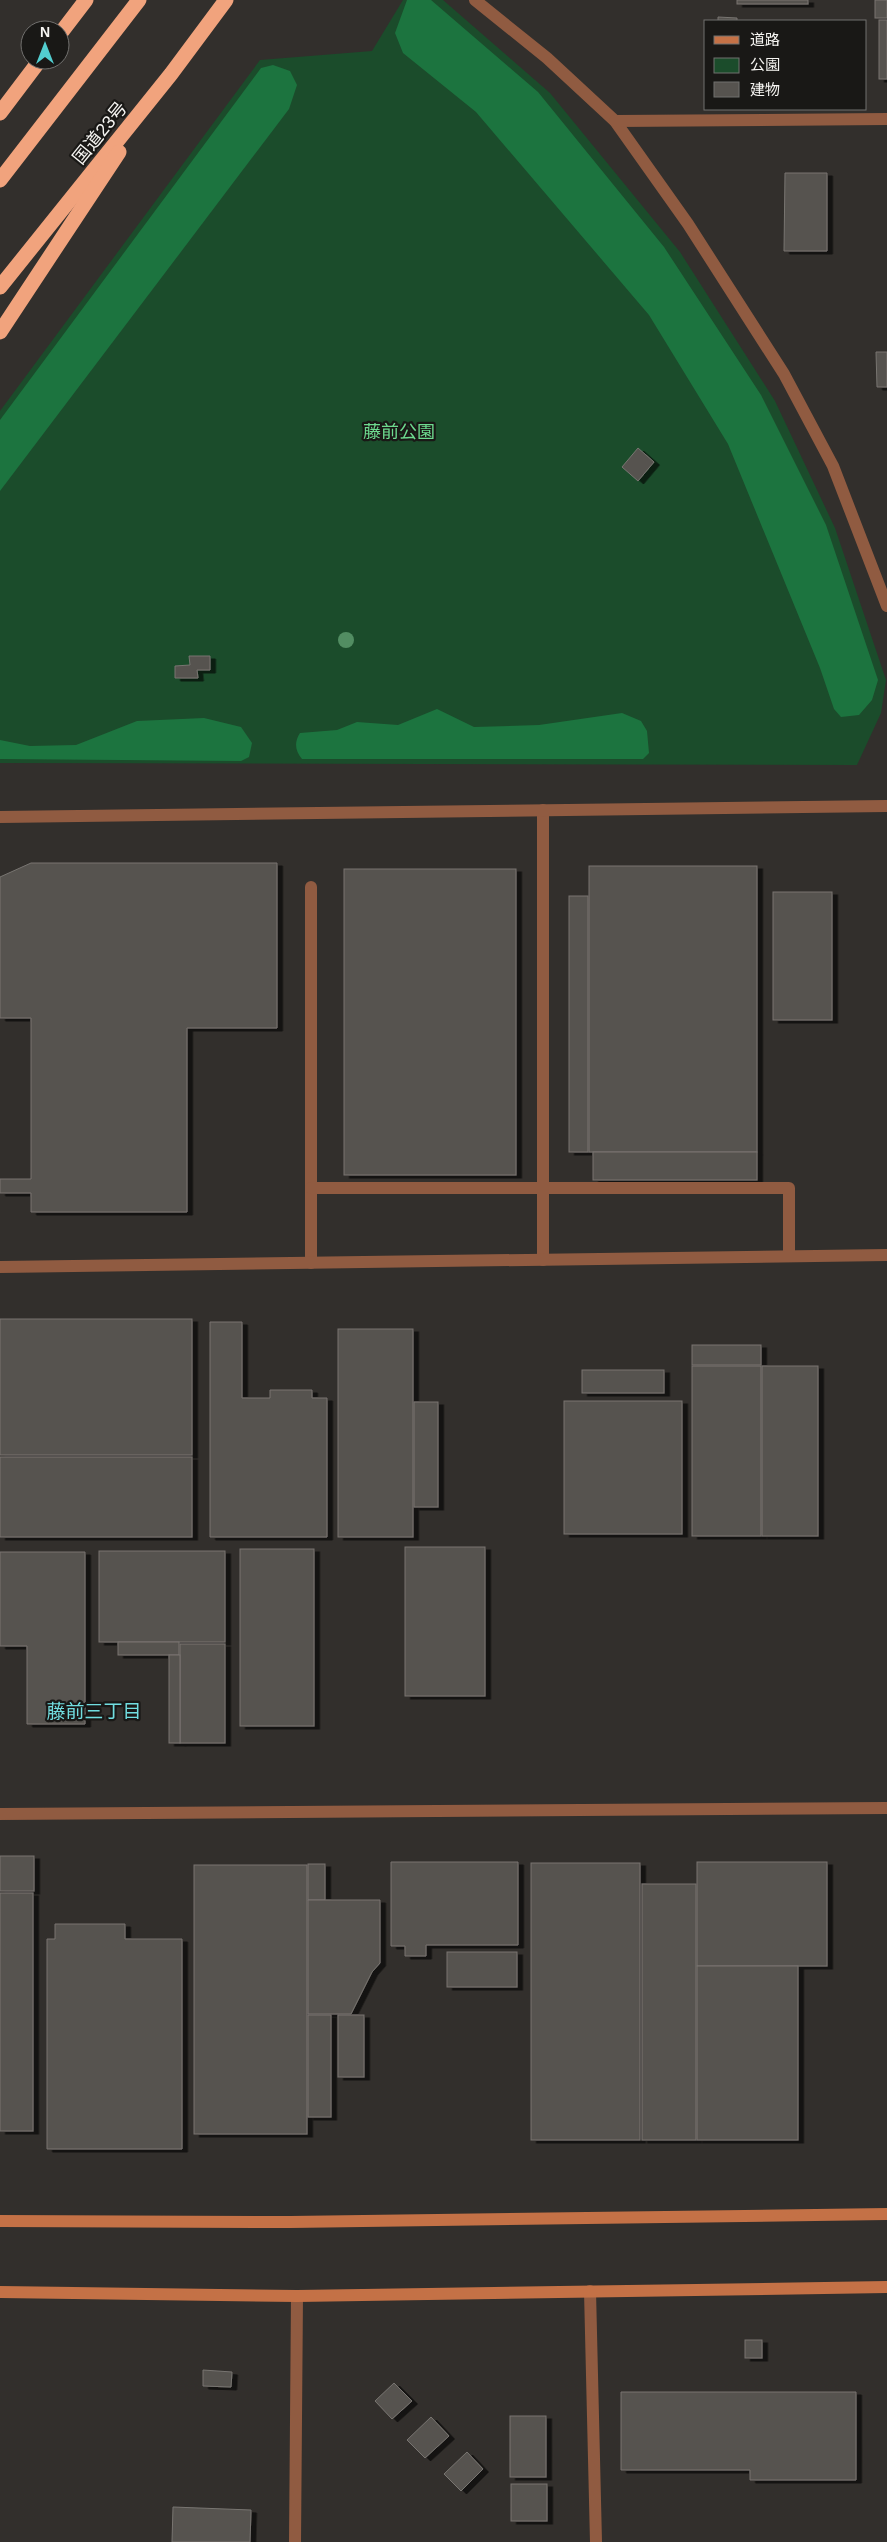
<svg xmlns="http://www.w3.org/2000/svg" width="887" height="2542" font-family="Helvetica,'Noto Sans JP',sans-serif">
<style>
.green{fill:#1b4c2b}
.forest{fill:#1c743f}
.building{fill:#56534f;stroke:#787571;filter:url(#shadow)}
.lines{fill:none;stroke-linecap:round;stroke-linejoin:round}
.lane{stroke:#905b41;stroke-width:12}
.street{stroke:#905b41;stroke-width:12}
.secondary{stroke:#c47146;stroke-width:12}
.highway{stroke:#f1a37d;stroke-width:15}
.tree{fill:#528d62}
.labels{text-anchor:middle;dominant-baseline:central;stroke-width:4.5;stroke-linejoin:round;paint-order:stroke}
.street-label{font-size:18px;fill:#f6f5f2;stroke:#191816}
.park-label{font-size:18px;fill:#6dda8f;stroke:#191816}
.neighbourhood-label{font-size:19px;fill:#71dddf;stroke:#191816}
</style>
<defs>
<filter id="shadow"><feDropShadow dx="5.5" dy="3" stdDeviation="0" flood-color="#0009"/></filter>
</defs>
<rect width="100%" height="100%" fill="#322f2c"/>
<polygon class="green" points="403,0 443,0 550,93 680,252 775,401 835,528 886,680 881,713 857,765 0,763 0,411 260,60 372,51"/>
<g class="forest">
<polygon points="407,0 431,0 538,92 664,247 761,395 826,525 878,680 872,700 859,715 841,717 834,709 820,668 728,444 649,315 476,112 403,53 395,33"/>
<polygon points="273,65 290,71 297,85 289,109 0,491 0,420 261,68"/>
<path d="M437,709L474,727L539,725L622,713L641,721L647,731L649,753L643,759H302C295,751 294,742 300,733L337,730L357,722L398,725Z"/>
<polygon points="204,718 241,727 252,743 249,757 241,761 0,759 0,740 30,746 76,745 137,721"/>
</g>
<g class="building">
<rect x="737" y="0" width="71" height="4"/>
<rect x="875" y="0" width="12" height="18"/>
<polygon points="718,17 737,18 737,21 718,21"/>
<rect x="879" y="20" width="8" height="59"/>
<polygon points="785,173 827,173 827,251 784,251"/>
<polygon points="876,352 887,352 887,387 877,387"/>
<polygon points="638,448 654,462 638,481 622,467"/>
<polygon points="189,656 210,656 210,670 197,670 198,678 175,678 175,666 190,665"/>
<polygon points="31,863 277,863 277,1028 187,1028 187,1212 31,1212 31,1193 0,1193 0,1179 31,1179 31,1018 0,1018 0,877"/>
<rect x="589" y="866" width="168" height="286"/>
<rect x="344" y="869" width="172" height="306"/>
<rect x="773" y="892" width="59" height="128"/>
<rect x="569" y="896" width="19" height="256"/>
<rect x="593" y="1152" width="164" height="28"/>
<rect x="0" y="1319" width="192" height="136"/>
<polygon points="210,1322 242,1322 242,1398 270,1398 270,1390 312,1390 312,1398 327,1398 327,1537 210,1537"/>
<rect x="338" y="1329" width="75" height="208"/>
<rect x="692" y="1345" width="69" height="20"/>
<rect x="692" y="1366" width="69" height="170"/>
<rect x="762" y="1366" width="56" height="170"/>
<rect x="582" y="1370" width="82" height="23"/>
<rect x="564" y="1401" width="118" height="133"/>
<rect x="414" y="1402" width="24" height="105"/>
<rect x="0" y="1457" width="192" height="80"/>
<rect x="405" y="1547" width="80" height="149"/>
<rect x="240" y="1549" width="74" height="177"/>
<rect x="99" y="1551" width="126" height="91"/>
<polygon points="0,1552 85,1552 85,1724 27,1724 27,1646 0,1646"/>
<rect x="118" y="1642" width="61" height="13"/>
<rect x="180" y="1644" width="45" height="99"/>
<rect x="169" y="1655" width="11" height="88"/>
<rect x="0" y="1856" width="34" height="35"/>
<polygon points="391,1862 518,1862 518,1945 426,1945 426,1956 405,1956 405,1946 391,1946"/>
<rect x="697" y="1862" width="130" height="104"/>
<rect x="531" y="1863" width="109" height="277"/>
<rect x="308" y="1864" width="17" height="36"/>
<rect x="194" y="1865" width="113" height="269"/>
<rect x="642" y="1884" width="54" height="256"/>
<rect x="0" y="1893" width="33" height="238"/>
<polygon points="308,1900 380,1900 380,1963 372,1972 351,2014 308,2014"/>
<polygon points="55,1924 125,1924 125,1939 182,1939 182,2149 47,2149 47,1939 55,1939"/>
<rect x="447" y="1952" width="70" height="35"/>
<rect x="697" y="1966" width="101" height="174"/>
<rect x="308" y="2015" width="23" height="102"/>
<rect x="338" y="2015" width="26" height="62"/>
<rect x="745" y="2340" width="17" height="18"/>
<polygon points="203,2370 232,2372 231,2387 203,2386"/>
<polygon points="394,2383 412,2401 392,2419 375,2401"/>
<polygon points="621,2392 856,2392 856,2480 750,2480 750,2470 621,2470"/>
<rect x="510" y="2416" width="36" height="61"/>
<polygon points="431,2417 449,2436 425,2458 407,2440"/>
<polygon points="467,2452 483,2469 461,2491 444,2474"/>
<rect x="511" y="2484" width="36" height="37"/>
<polygon points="173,2507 251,2510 250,2542 172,2542"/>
</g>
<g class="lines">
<g class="lane">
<polyline points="543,810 543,1260"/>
<polyline points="311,887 311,1263"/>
<polyline points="311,1188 789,1188 789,1256"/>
<polyline points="590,2291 596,2542"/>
</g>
<g class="street">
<polyline points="475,0 547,58 615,121 688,224 784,374 833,466 887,606"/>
<polyline points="615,121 887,119"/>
<polyline points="0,817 887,806"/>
<polyline points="0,1267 887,1255"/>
<polyline points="0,1814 887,1808"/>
<polyline points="295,2542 297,2296"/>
</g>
<g class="secondary">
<polyline points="0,2221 290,2222 887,2214"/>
<polyline points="0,2292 297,2296 887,2287"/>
</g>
<g class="highway">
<polyline points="60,34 86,0"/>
<polyline points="0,113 40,60"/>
<polyline points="0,180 139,0"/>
<polyline points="0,287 171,74 226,0"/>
<polyline points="0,332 119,152"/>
</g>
</g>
<circle class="tree" cx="346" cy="640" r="8"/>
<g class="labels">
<g class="street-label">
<text transform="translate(100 133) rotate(-51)">国道23号</text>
</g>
<g class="park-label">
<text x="399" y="432">藤前公園</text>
</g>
<g class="neighbourhood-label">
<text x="94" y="1711">藤前三丁目</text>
</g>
</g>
<rect x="704" y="20" width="162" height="90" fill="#191816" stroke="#71706e"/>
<rect x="714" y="36" width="25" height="8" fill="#c47146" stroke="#71706e"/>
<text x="750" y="45" font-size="15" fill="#f6f5f2">道路</text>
<rect x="714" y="58" width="25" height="15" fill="#1b4c2b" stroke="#71706e"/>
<text x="750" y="70" font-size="15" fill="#f6f5f2">公園</text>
<rect x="714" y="82" width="25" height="15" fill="#56534f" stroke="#71706e"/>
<text x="750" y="95" font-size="15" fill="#f6f5f2">建物</text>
<g transform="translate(45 45)"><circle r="24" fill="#191816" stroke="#71706e"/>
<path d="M0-4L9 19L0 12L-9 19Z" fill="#52cdcf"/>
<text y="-8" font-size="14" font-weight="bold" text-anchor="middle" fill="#f6f5f2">N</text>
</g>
</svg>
